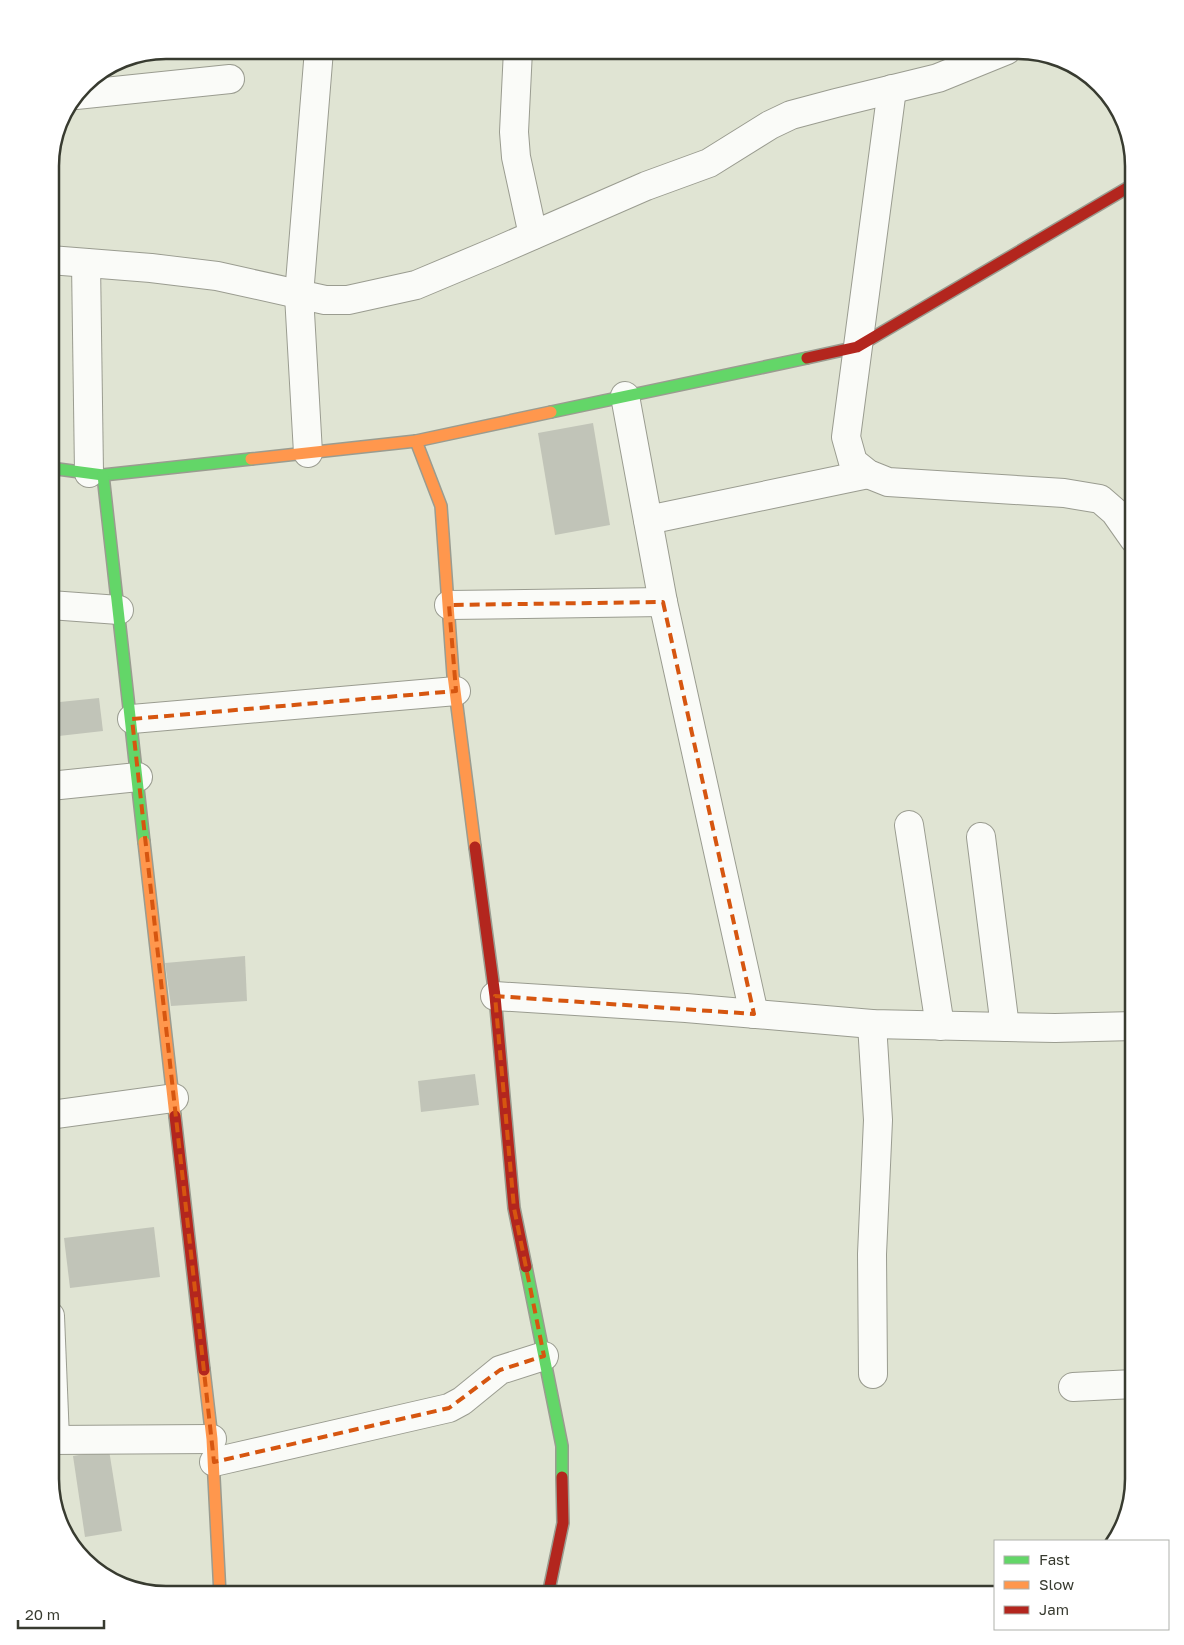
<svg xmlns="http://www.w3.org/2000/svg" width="1184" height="1645" font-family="'Golos Text',sans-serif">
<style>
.building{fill:#c1c4b8}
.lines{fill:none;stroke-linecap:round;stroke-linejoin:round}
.street-casing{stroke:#9a9c90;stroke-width:30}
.fast-casing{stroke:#9a9c90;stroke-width:14}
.slow-casing{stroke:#9a9c90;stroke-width:14}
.jam-casing{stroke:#9a9c90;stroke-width:14}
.street{stroke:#fafbf8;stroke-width:28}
.fast{stroke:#63d668;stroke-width:11}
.slow{stroke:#ff974d;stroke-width:11}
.jam{stroke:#b3261e;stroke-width:11}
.marked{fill:none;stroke:#d65610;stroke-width:4;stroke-dasharray:10 6;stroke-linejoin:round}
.rim{fill:none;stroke:#383b30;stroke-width:2.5}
</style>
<rect width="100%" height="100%" fill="#e0e4d3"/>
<g class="building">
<polygon points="593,423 610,525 555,535 538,433"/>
<polygon points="99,698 103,731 50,737 50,703"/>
<polygon points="245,956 247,1001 171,1006 165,963"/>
<polygon points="475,1074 479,1105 421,1112 418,1081"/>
<polygon points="154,1227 160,1277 70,1288 64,1238"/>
<polygon points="109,1450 122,1531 85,1537 73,1456"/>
</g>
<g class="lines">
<g class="street-casing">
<g id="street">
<polyline points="518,50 514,132 516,157 533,235"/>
<polyline points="892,89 846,437 853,462 868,474 888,482 1064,493 1100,499 1115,512 1134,539"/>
<polyline points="76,95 230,79"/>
<polyline points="50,260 151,268 217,276 325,300 348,300 416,285 497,251 646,186 709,163 770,125 791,115 836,103 938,78 1007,50"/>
<polyline points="86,263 89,473"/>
<polyline points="625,396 663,602 754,1014"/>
<polyline points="308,453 299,295 319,50"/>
<polyline points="648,520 868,474"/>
<polyline points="50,605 119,610"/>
<polyline points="449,605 663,602"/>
<polyline points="132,719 456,691"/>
<polyline points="50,786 138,777"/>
<polyline points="909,825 940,1026"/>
<polyline points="981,837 1005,1027"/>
<polyline points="495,996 686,1008 872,1024 1055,1028 1134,1026"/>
<polyline points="872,1024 878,1120 872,1254 873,1374"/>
<polyline points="50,1115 174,1098"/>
<polyline points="50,1316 55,1439"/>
<polyline points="1073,1387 1134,1384"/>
<polyline points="50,1440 212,1439"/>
<polyline points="214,1462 449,1408 462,1401 500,1370 544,1356"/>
</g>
</g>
<g class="fast-casing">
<g id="fast">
<polyline points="551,412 807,358"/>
<polyline points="50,468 103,475 251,459"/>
<polyline points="103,475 144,842"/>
<polyline points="526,1267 562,1446 562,1477"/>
</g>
</g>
<g class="slow-casing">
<g id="slow">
<polyline points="416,441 441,506 453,675 475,847"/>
<polyline points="251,459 416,441 551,412"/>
<polyline points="144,842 175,1116"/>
<polyline points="204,1370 212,1439 220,1595"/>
</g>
</g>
<g class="jam-casing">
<g id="jam">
<polyline points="807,358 857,347 1134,184"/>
<polyline points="475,847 495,996 514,1208 526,1267"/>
<polyline points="175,1116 204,1370"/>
<polyline points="548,1595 563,1523 562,1477"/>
</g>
</g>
<use href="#street" class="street"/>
<use href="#fast" class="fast"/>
<use href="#slow" class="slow"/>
<use href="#jam" class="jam"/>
</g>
<path class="marked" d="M663,602L754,1014L495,996L514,1208L544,1356L500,1370L449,1408L214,1462L132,719L456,691L449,605Z"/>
<path d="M0 0H1184V1645H0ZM166 59H1018A107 107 0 0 1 1125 166V1479A107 107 0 0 1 1018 1586H166A107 107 0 0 1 59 1479V166A107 107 0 0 1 166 59Z" fill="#fff" fill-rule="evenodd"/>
<path class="rim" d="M166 59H1018A107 107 0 0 1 1125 166V1479A107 107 0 0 1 1018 1586H166A107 107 0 0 1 59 1479V166A107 107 0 0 1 166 59Z"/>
<rect x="994" y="1540" width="175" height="90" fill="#ffffff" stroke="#afb1ac"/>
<rect x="1004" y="1556" width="25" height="8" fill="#63d668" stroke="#afb1ac"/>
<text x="1039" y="1565" font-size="15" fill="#383b30">Fast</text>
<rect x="1004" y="1581" width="25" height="8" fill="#ff974d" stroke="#afb1ac"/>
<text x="1039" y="1590" font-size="15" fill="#383b30">Slow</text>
<rect x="1004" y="1606" width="25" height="8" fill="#b3261e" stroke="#afb1ac"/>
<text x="1039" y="1615" font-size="15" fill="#383b30">Jam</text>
<path d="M18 1620v8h86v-8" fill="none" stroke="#383b30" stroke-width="2.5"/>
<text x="25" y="1620" font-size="15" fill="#383b30" stroke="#ffffff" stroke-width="4" paint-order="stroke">20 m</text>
</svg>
